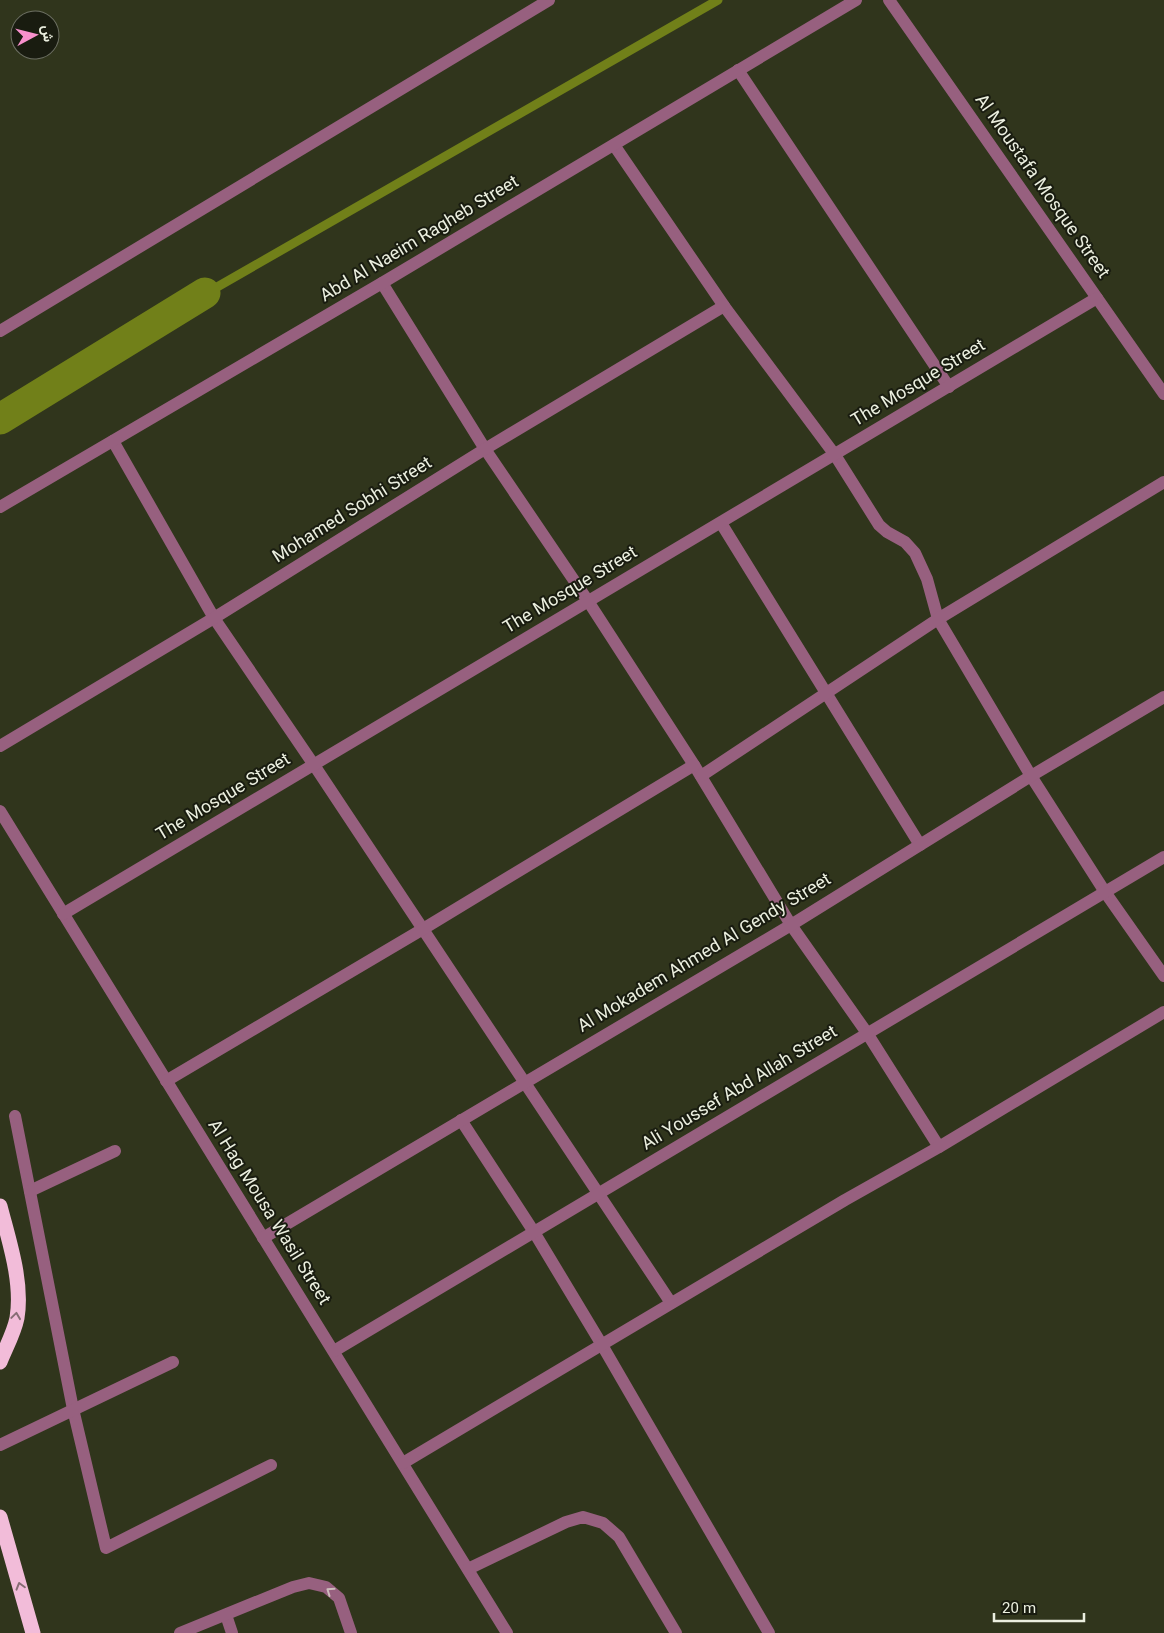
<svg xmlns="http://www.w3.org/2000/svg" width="1164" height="1633" font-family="Georgia,Vazirmatn,serif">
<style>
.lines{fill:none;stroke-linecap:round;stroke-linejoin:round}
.stream{stroke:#718019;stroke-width:9}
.canal{stroke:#718019;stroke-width:31}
.lane{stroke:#97607f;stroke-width:12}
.street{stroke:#97607f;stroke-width:12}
.highway{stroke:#f2bcd9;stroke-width:15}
.oneway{stroke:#866c74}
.oneway2{stroke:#cebdbd}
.labels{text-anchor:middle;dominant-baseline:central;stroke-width:4;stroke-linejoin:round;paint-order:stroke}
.street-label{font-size:18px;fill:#ebefdf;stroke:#191c10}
</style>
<rect width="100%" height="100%" fill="#30351c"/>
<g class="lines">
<polyline class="stream" points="177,310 718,0"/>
<polyline class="canal" points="0,419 205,293"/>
<g class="lane">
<polyline points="15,1116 73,1409 106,1548 271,1465"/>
<polyline points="30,1191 115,1151"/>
<polyline points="0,1445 173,1362"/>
<polyline points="226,1615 232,1633"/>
<polyline points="180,1633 293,1587 309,1583 326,1587 339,1598 351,1633"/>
</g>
<g class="street">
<polyline points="889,0 1164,394"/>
<polyline points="738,70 949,387"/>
<polyline points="614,145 724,306 835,455 879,525 887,532 905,542 915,553 927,579 938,619 1031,776 1105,892 1164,976"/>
<polyline points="382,283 485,449 588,601 694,765 791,925 867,1033 939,1147"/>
<polyline points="0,331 549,0"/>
<polyline points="113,441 214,618 314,765 671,1303"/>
<polyline points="0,507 382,283 856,0"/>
<polyline points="721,523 920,845"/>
<polyline points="0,746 214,618 485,449 724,306"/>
<polyline points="701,776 938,619 1164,482"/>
<polyline points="0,811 507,1633"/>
<polyline points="63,914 1097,298"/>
<polyline points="166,1081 423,929 694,765"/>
<polyline points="461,1120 534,1232 602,1345 769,1633"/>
<polyline points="263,1238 791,925 1031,776 1164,697"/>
<polyline points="334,1351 1164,857"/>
<polyline points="403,1463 845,1200 939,1147 1164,1012"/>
<polyline points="468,1569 566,1522 583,1517 603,1523 619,1537 676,1633"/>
</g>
<g class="highway">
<path d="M0,1206C9,1241 23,1282 17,1318C14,1333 6,1347 0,1362"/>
<polyline points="0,1517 33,1633"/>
</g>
</g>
<defs><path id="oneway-chevron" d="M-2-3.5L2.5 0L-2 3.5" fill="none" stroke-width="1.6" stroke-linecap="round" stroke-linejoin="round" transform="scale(1.25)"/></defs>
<g class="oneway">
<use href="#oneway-chevron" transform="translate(16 1316) rotate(-82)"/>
<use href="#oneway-chevron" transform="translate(20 1586) rotate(-106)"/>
</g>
<use class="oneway2" href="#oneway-chevron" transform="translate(330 1591) rotate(-145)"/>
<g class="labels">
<g class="street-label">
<text transform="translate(1041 187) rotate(55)">Al Moustafa Mosque Street</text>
<text transform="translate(420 240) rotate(-31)">Abd Al Naeim Ragheb Street</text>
<text transform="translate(919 384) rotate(-31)">The Mosque Street</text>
<text transform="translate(353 511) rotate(-32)">Mohamed Sobhi Street</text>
<text transform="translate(571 591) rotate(-31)">The Mosque Street</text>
<text transform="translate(224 798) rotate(-31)">The Mosque Street</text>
<text transform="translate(705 954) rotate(-31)">Al Mokadem Ahmed Al Gendy Street</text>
<text transform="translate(740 1089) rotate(-31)">Ali Youssef Abd Allah Street</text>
<text transform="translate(268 1213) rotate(58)">Al Hag Mousa Wasil Street</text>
</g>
</g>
<g transform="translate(35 35) rotate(83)"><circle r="24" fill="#191c10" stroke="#6d7063"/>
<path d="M0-4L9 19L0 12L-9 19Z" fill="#f890cc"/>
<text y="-8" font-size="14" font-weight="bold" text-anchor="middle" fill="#ebefdf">ش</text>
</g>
<path d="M994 1613v8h90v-8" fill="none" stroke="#ebefdf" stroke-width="2.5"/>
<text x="1002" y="1613" font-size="15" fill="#ebefdf" stroke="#191c10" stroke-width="4" paint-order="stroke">20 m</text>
</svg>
